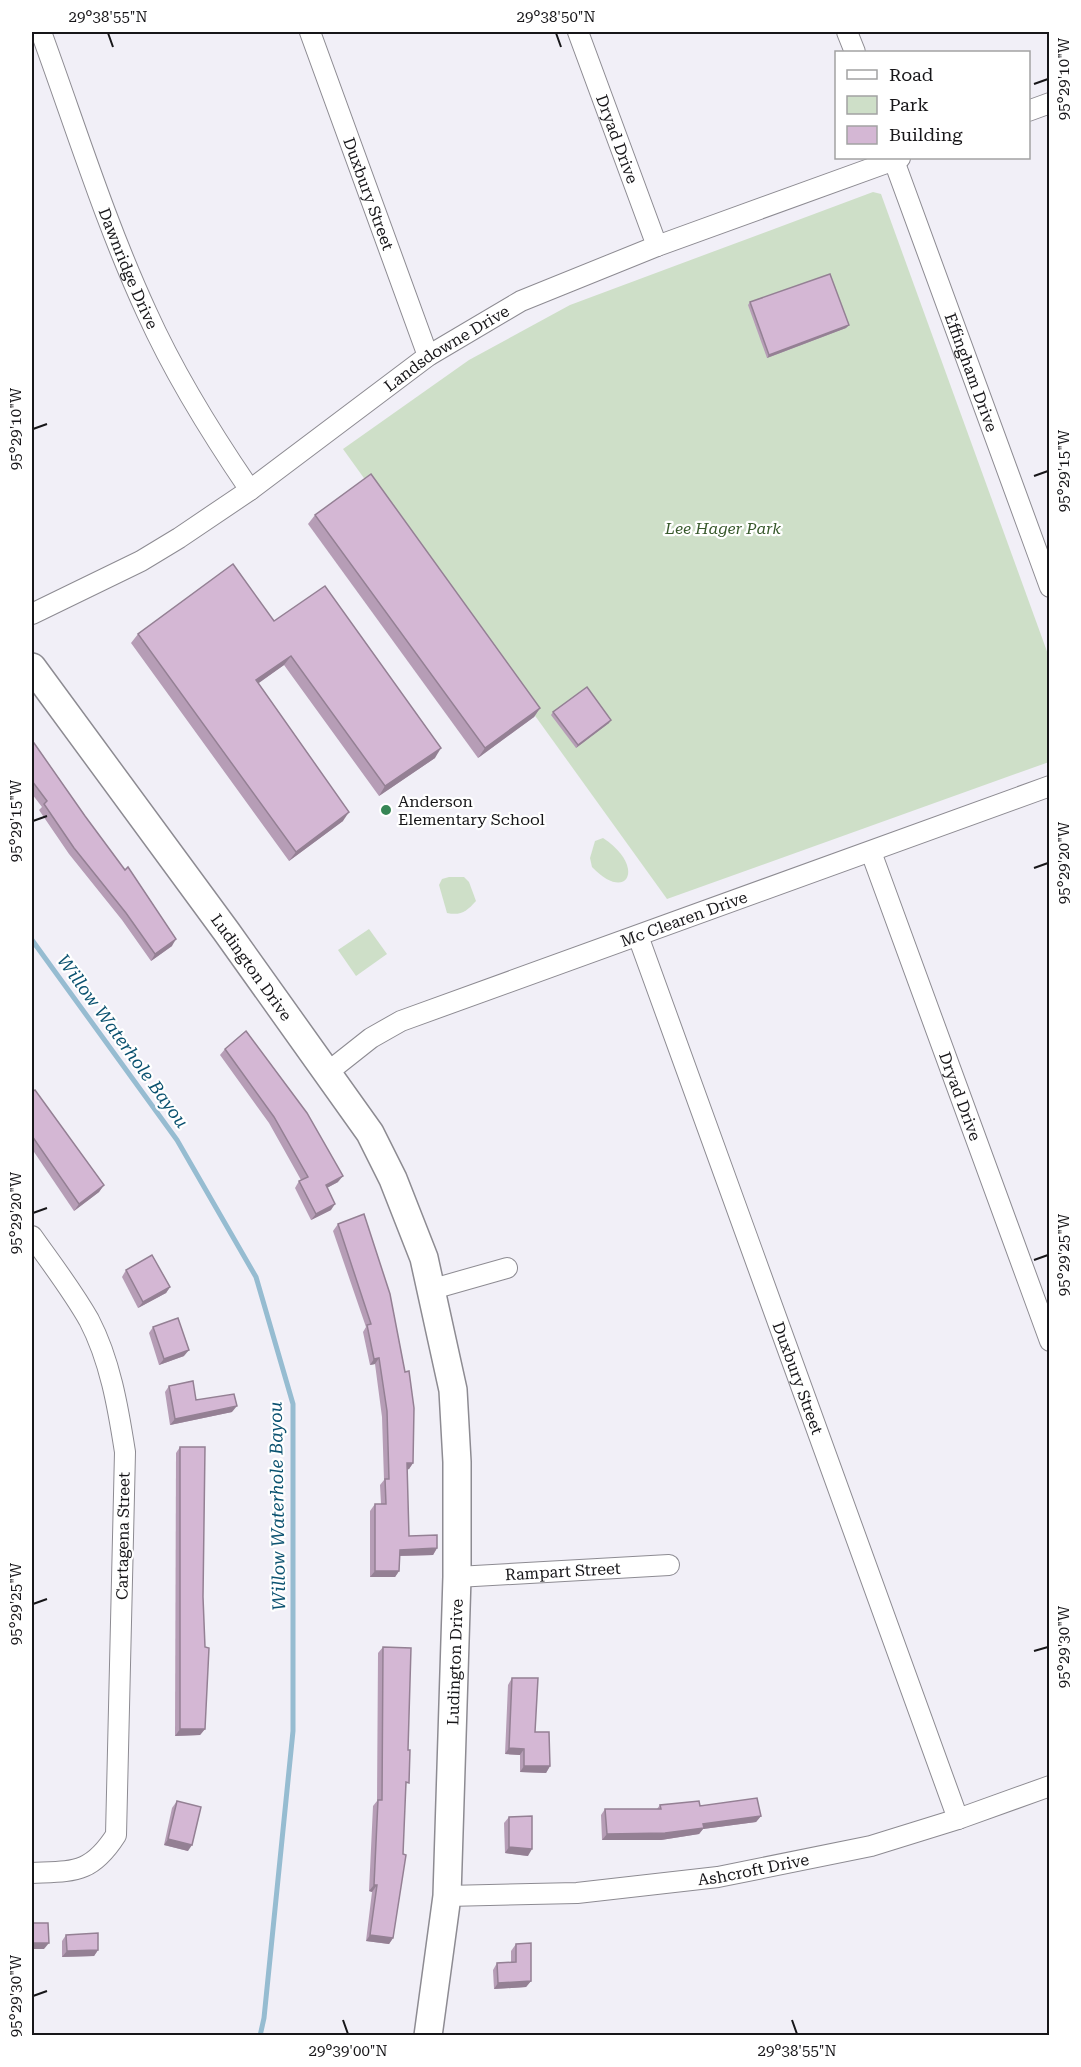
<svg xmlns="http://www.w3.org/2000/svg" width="1081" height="2067" font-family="'Roboto Serif',serif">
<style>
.green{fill:#cedfc8}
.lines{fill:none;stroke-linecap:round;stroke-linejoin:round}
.stream{stroke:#96bcd1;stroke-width:5}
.street-casing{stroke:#8d8b92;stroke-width:22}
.secondary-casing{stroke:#8d8b92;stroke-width:30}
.street{stroke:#fff;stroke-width:20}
.secondary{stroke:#fff;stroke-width:27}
.wall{fill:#b69db6}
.shaded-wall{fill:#948094}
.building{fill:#d4b7d4;stroke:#948094;stroke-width:1.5}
.ticks{fill:none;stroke:#171619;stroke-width:2}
.poi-dot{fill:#368555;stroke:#fff;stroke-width:2}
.labels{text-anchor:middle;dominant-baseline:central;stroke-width:4.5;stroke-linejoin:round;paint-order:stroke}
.street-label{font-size:16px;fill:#171619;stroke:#fff}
.park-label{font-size:16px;font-style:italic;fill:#37582b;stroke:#fff}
.poi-label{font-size:16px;fill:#171619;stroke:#fff;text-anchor:start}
.water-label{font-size:18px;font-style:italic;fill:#0b5270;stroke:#fff}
.neatline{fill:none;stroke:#171619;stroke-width:2}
.ticks-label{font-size:15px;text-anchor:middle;fill:#171619}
</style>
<rect width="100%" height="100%" fill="#f1eff7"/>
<g class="green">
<polygon points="873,192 881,194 1049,657 1049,762 667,899 343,449 469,360 570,305"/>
<path d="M603,838C647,867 627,904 592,867L590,858L595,841Z"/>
<path d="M449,877H464L469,882L476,901C467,911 461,916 447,913L439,885L442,879Z"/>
<polygon points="369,929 387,954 356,976 338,950"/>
</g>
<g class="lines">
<polyline class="stream" points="32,940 177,1140 256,1277 293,1404 293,1731 264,2018 260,2036"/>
<g class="street-casing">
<g id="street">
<path id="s1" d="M41,32C75,125 105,222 147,313C175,375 211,433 250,490"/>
<path id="s2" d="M310,32L428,356"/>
<path id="s3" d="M578,32L657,246"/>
<polyline points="847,32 855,52"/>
<polyline points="1028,111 1050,103"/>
<path id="s4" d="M893,158L1050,587"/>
<path id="s5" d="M32,614L141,561L179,538L250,490L428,356L521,301L657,246L900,158"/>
<path id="s6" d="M871,852L1050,1341"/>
<path id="s7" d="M638,936L958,1819"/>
<path id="s8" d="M328,1072L371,1038L401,1021L1050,786"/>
<path d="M32,1236C51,1263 72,1290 89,1320C110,1360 118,1407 125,1452L116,1835C91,1874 74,1871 32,1873"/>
<polyline points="433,1289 507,1268"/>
<path id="s9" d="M457,1577L669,1565"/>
<path id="s10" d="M447,1896L577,1893L718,1877L871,1846L958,1819L1050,1786"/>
</g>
</g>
<g class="secondary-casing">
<g id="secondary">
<path id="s11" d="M32,667L226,931L370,1133L393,1179L424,1258L453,1390L457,1462V1577L447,1896L428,2036"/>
</g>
</g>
<use href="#street" class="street"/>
<use href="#secondary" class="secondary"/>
</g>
<g class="wall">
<polygon points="750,302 849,325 846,328 767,358 748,305"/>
<polygon points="315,515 540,708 534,717 478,758 308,524"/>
<polygon points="274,621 435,758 379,796 284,665 258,683 343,821 289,861 131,643 138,634"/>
<polygon points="553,712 609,723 576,748 551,715"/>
<polygon points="32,744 172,946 151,961 122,920 69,854 39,810 42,807 32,794"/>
<polygon points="225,1049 338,1182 327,1188 331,1210 311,1220 295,1188 299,1181 301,1180 269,1123 220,1055"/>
<polygon points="32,1092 104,1185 99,1192 74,1211 32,1149"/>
<polygon points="364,1214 413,1463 409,1469 407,1470 409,1536 437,1548 433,1555 399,1556 399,1571 395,1577 370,1577 370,1511 375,1504 381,1504 380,1485 384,1480 382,1417 375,1364 370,1365 363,1332 366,1327 333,1231 338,1224"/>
<polygon points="126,1270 170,1287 166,1293 138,1308 122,1277"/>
<polygon points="153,1327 184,1356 159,1365 149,1333"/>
<polygon points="169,1386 196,1400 232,1412 170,1425 165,1392"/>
<polygon points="180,1447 203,1597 205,1729 200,1735 175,1736 176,1453"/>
<polygon points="383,1647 408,1750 406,1787 393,1938 389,1944 366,1941 372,1892 369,1891 373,1806 377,1801 378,1653"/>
<polygon points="512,1678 550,1766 546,1773 520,1772 520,1755 505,1754 508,1685"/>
<polygon points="177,1801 188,1851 164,1845 172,1808"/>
<polygon points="660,1805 700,1806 761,1816 756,1822 703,1829 699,1834 661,1840 602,1840 601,1815 605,1809 657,1809"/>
<polygon points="509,1817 528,1856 505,1853 504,1823"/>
<polygon points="66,1935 98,1950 94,1956 62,1957 62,1941"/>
<polygon points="516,1944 531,1981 526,1987 494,1989 493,1970 497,1963 511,1962 511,1951"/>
</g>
<g class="shaded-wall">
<polygon points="849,325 846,328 767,358 769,355"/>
<polygon points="291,656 284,665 249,690 256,680"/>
<polygon points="540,708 534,717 478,758 485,748"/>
<polygon points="611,720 609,723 576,748 578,745"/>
<polygon points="441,748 435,758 379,796 385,786"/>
<polygon points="349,812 343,821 289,861 296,852"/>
<polygon points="176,939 172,946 151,961 155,954"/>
<polygon points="343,1176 338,1182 321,1191 326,1185"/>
<polygon points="104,1185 99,1192 74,1211 79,1204"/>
<polygon points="335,1204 331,1210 311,1220 316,1214"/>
<polygon points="170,1287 166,1293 138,1308 143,1302"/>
<polygon points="189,1350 184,1356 159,1365 164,1359"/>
<polygon points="379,1358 375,1364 370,1365 374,1359"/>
<polygon points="237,1406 232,1412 170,1425 175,1419"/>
<polygon points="407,1463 413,1463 409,1469 402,1470"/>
<polygon points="437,1548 433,1555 395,1556 400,1550"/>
<polygon points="375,1571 399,1571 395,1577 370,1577"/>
<polygon points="180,1729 205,1729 200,1735 175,1736"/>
<polygon points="509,1748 524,1749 520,1755 505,1754"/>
<polygon points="524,1766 550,1766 546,1773 520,1772"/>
<polygon points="761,1816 756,1822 703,1829 699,1834 661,1840 602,1840 607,1834"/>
<polygon points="168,1839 192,1845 188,1851 164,1845"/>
<polygon points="509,1847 532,1849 528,1856 505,1853"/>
<polygon points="374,1885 377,1885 372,1892 369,1891"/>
<polygon points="370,1935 393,1938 389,1944 366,1941"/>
<polygon points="32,1943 49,1943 44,1949 32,1949"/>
<polygon points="98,1950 94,1956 62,1957 67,1951"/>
<polygon points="531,1981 526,1987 494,1989 498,1983"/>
</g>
<g class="building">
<polygon points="830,274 849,325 769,355 750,302"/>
<polygon points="371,474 540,708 485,748 315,515"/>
<polygon points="233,564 274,621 325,586 441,748 385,786 291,656 256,680 349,812 296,852 138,634"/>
<polygon points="587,687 611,720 578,745 553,712"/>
<polygon points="34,743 85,816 125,870 128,867 176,939 155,954 126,913 74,848 44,804 47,801 32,781 32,744"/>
<polygon points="246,1031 307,1113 343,1176 326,1185 335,1204 316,1214 299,1181 308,1177 274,1117 225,1049"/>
<polygon points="35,1090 104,1185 79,1204 32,1136 32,1092"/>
<polygon points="364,1214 390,1294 405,1372 409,1371 414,1408 413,1463 407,1463 409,1536 437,1535 437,1548 400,1550 399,1571 375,1571 375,1504 386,1504 385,1479 389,1479 387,1411 379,1358 374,1359 367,1325 371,1324 338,1224"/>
<polygon points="152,1255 170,1287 143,1302 126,1270"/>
<polygon points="178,1318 189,1350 164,1359 153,1327"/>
<polygon points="193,1381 196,1400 234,1394 237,1406 175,1419 169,1386"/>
<polygon points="180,1447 205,1447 203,1597 205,1647 209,1648 205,1729 180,1729"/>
<polygon points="383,1647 411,1648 408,1750 410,1750 409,1783 406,1782 403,1854 406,1855 393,1938 370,1935 377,1885 374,1885 378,1800 382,1800"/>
<polygon points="512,1678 538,1678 535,1732 549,1732 550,1766 524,1766 524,1749 509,1748"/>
<polygon points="757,1798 761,1816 703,1824 704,1828 665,1833 607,1834 605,1809 661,1809 660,1805 699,1801 700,1806"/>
<polygon points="177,1801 201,1807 192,1845 168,1839"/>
<polygon points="532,1816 532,1849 509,1847 509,1817"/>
<polygon points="32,1923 48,1923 49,1943 32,1943"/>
<polygon points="98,1933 98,1950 67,1951 66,1935"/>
<polygon points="531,1943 531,1981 498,1983 497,1963 516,1962 516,1944"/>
</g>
<path class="ticks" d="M108,33L113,47M556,33L561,47M1034,84L1048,79M33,429L47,424M1034,476L1048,471M33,821L47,816M1034,868L1048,863M33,1213L47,1208M1034,1260L1048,1255M33,1604L47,1599M1034,1651L1048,1647M33,1996L47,1991M343,2020L348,2034M792,2020L797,2034"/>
<circle class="poi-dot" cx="386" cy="810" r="6"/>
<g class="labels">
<g class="street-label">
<text stroke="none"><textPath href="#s3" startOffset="114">Dryad Drive</textPath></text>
<text stroke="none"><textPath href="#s2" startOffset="172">Duxbury Street</textPath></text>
<text stroke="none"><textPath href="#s1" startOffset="252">Dawnridge Drive</textPath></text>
<text stroke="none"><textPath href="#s5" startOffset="494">Landsdowne Drive</textPath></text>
<text stroke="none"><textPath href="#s4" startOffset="228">Effingham Drive</textPath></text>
<text stroke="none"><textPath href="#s8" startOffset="390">Mc Clearen Drive</textPath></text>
<text stroke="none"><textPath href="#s11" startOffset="372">Ludington Drive</textPath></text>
<text stroke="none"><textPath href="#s6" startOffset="260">Dryad Drive</textPath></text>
<text stroke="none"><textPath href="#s7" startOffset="470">Duxbury Street</textPath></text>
<text transform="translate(123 1536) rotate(-89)">Cartagena Street</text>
<text stroke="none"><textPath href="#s9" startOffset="106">Rampart Street</textPath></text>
<text transform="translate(455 1662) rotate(-88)">Ludington Drive</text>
<text stroke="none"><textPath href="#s10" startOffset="308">Ashcroft Drive</textPath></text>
</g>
<g class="park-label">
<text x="723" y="528">Lee Hager Park</text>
</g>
<g class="poi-label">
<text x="398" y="801">Anderson<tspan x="398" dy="18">Elementary School</tspan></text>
</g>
<g class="water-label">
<text transform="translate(123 1041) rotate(54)">Willow Waterhole Bayou</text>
<text transform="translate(277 1506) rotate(-91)">Willow Waterhole Bayou</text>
</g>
</g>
<rect width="1081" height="2067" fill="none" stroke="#ffffff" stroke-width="66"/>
<rect x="835" y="51" width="195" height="108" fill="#ffffff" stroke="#a2a2a3" stroke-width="1.5"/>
<rect x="847" y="70" width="30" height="9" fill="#ffffff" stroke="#a2a2a3" stroke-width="1.5"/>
<text x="889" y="81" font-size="18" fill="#171619">Road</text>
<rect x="847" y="96" width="30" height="18" fill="#cedfc8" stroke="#a2a2a3" stroke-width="1.5"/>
<text x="889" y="111" font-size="18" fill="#171619">Park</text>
<rect x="847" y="126" width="30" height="18" fill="#d4b7d4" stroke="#a2a2a3" stroke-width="1.5"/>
<text x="889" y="141" font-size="18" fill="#171619">Building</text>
<rect x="33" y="33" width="1015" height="2001" class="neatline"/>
<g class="ticks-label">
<text x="108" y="22">29°38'55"N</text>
<text x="556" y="22">29°38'50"N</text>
<text transform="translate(1064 79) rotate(-90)" y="5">95°29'10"W</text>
<text transform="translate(16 429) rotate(-90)" y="5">95°29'10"W</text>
<text transform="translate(1064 471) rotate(-90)" y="5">95°29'15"W</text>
<text transform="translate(16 821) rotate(-90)" y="5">95°29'15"W</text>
<text transform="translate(1064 863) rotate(-90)" y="5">95°29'20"W</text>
<text transform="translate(16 1213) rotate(-90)" y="5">95°29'20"W</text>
<text transform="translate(1064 1255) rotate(-90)" y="5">95°29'25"W</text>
<text transform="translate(16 1604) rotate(-90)" y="5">95°29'25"W</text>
<text transform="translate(1064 1647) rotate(-90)" y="5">95°29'30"W</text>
<text transform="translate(16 1996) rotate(-90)" y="5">95°29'30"W</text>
<text x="348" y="2056">29°39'00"N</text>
<text x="797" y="2056">29°38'55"N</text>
</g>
</svg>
